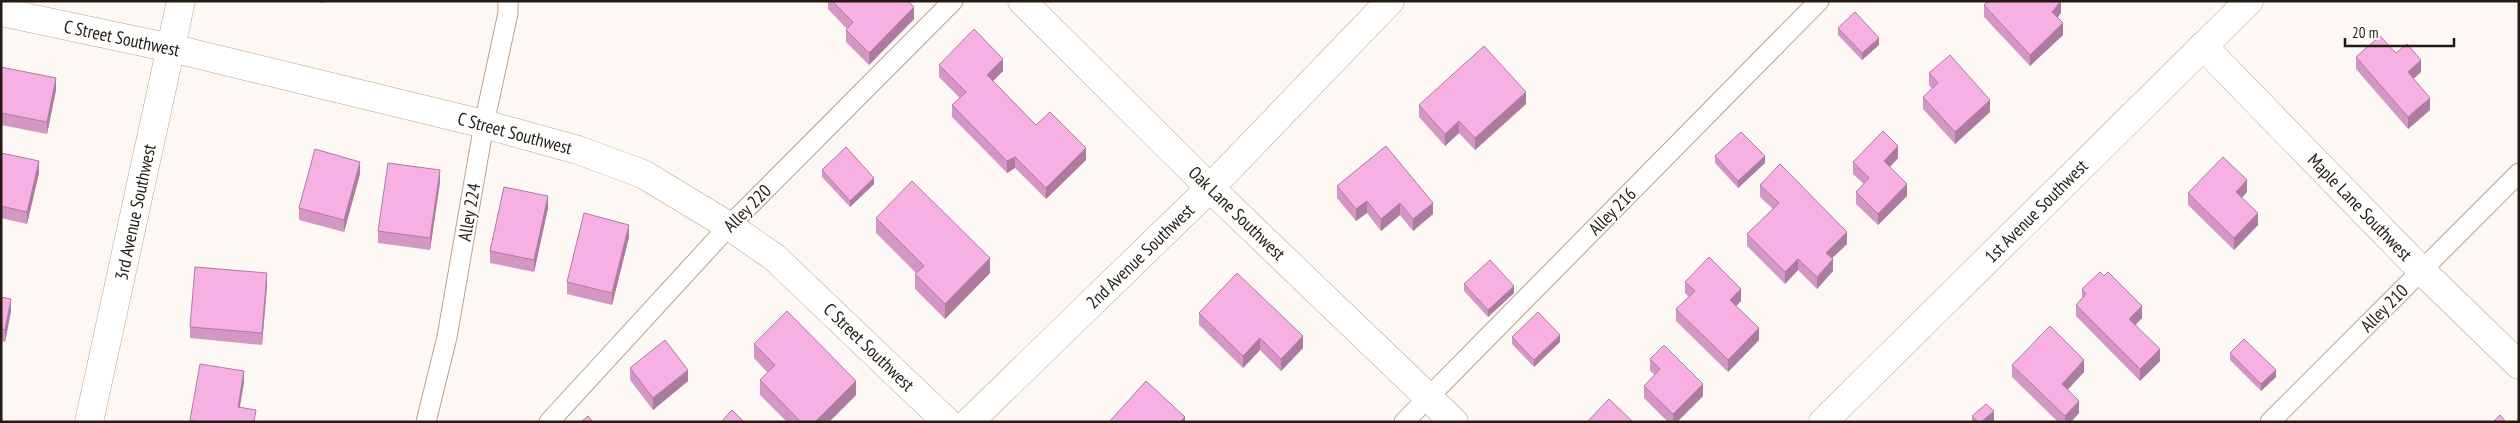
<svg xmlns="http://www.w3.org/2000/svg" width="2520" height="423" font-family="'PT Sans Narrow',sans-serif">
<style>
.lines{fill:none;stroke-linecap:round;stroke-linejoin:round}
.lane-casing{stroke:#bba289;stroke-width:21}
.street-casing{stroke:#bba289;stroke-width:29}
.lane{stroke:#fff;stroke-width:19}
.street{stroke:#fff;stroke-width:28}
.wall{fill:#d497c4}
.shaded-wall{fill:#ad7ba0}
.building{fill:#f7b0e4;stroke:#ad7ba0}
.labels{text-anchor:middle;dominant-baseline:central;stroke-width:4;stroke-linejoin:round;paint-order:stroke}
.street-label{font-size:18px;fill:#241b11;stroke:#fff}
</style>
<rect width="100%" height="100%" fill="#fdf8f3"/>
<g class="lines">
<g class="lane-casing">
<g id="lane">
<polyline points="426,422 447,337 484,124 508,13 508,1"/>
<polyline points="549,422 729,226 953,1"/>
<polyline points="1404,422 1819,1"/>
<polyline points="2270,422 2519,173"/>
</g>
</g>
<g class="street-casing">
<g id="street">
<polyline points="1022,1 1210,188 1454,422"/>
<polyline points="1,12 171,48 484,124 578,150 643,174 729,226 774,257 947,422"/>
<polyline points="2203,46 2422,271 2519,365"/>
<polyline points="89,422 181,1"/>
<polyline points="969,422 1210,188 1390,1"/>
<polyline points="1823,422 2249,1"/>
</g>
</g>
<use href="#lane" class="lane"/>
<use href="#street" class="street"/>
</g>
<g class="wall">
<polygon points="313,1 324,1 323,3"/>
<polygon points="828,1 908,1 914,19 869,65 846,42 846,30 847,29 828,9"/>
<polygon points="1986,1 2061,1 2061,13 2057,18 2063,35 2030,66 1984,17 1984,5 1987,2"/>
<polygon points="1838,28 1879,45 1862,60 1838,35"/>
<polygon points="2396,53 2421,72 2413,79 2430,110 2408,129 2356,69 2356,57"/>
<polygon points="939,65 1003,71 993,81 1036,125 1086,160 1046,199 1015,168 1007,173 952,117 952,105 960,98 939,77"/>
<polygon points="1,67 56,90 47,134 1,125"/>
<polygon points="1929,73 1990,112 1955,144 1923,109 1923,97 1932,89 1929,85"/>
<polygon points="1526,104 1475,150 1459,133 1445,146 1419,117 1419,105"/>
<polygon points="1386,146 1433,214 1413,231 1400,215 1381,231 1367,213 1356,221 1337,198 1337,186"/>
<polygon points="1,153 39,173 27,224 1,218"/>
<polygon points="1715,156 1765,163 1738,188 1715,163"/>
<polygon points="1898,158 1890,167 1907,196 1878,225 1856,204 1856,192 1864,184 1853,174 1853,162"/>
<polygon points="822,170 874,184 850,207 822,177"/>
<polygon points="360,174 344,232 299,220 299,208"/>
<polygon points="440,182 430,250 378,243 378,231"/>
<polygon points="1760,185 1847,244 1832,258 1833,271 1817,289 1798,270 1785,284 1747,246 1747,234 1773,209 1760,197"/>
<polygon points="2247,192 2242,197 2258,225 2234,250 2188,205 2188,193"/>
<polygon points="548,208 534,272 490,263 490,251"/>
<polygon points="876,218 990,273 945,319 915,289 915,274 916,273 876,233"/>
<polygon points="629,237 612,305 567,294 567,282"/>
<polygon points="1685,282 1741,301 1736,306 1759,340 1728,372 1676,321 1676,309 1689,297 1685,293"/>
<polygon points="1464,284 1514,293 1488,317 1464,291"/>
<polygon points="267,285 262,345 190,338 190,327"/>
<polygon points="2082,289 2142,318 2136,325 2160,361 2140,381 2076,316 2076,305 2082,298"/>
<polygon points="1,297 11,311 5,342 1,341"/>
<polygon points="1199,313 1303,348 1281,371 1260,350 1243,368 1199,325"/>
<polygon points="1512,337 1560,342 1534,367 1512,344"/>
<polygon points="754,344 856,395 829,422 787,422 760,395 760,380 768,373 754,358"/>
<polygon points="2230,353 2276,377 2261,391 2230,360"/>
<polygon points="1650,359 1703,396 1677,422 1668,422 1644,398 1644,386 1655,375 1650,371"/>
<polygon points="2012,365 2084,372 2067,389 2079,413 2071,422 2058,422 2012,377"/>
<polygon points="630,368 688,381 653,410 630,380"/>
<polygon points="1972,416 1994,422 1972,422"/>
</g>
<g class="shaded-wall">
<polygon points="2061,2 2061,13 2052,24 2052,12"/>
<polygon points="914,7 914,19 869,65 869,53"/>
<polygon points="2063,23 2063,35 2030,66 2030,55"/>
<polygon points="1879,38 1879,45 1862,60 1862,53"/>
<polygon points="1003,59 1003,71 987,87 987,75"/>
<polygon points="2421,60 2421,72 2408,84 2408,72"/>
<polygon points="56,78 56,90 47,134 47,122"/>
<polygon points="1526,92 1526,104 1475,150 1475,138"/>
<polygon points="2430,98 2430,110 2408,129 2408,117"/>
<polygon points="1990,100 1990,112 1955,144 1955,132"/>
<polygon points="1459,121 1459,133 1445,146 1445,134"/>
<polygon points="1898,146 1898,158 1884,173 1884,161"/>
<polygon points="1086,148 1086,160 1046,199 1046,188"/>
<polygon points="1765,156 1765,163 1738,188 1738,181"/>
<polygon points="1015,157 1015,168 1007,173 1007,161"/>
<polygon points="39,161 39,173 27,224 27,212"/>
<polygon points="360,162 360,174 344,232 344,220"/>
<polygon points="440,170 440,182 430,250 430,238"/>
<polygon points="874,178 874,184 850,207 850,201"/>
<polygon points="2247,180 2247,192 2236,204 2236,192"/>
<polygon points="1907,184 1907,196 1878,225 1878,214"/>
<polygon points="548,196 548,208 534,272 534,260"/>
<polygon points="1367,201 1367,213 1356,221 1356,209"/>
<polygon points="1400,203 1400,215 1381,231 1381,219"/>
<polygon points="1433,203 1433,214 1413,231 1413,219"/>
<polygon points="2258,213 2258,225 2234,250 2234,238"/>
<polygon points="629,225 629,237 612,305 612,293"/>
<polygon points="1847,232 1847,244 1826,264 1826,253"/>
<polygon points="990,258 990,273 945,319 945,304"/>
<polygon points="1798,259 1798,270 1785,284 1785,272"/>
<polygon points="1833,259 1833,271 1817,289 1817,277"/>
<polygon points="267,273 267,285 262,345 262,333"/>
<polygon points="1514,286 1514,293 1488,317 1488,310"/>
<polygon points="1741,289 1741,301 1730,312 1730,300"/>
<polygon points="11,299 11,311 5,342 5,330"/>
<polygon points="2142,306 2142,318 2129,330 2129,319"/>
<polygon points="1759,328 1759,340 1728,372 1728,360"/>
<polygon points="1560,335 1560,342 1534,367 1534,360"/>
<polygon points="1303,336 1303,348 1281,371 1281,359"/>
<polygon points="1260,338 1260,350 1243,368 1243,356"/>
<polygon points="2160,349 2160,361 2140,381 2140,369"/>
<polygon points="2084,360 2084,372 2062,396 2062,384"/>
<polygon points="688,370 688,381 653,410 653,398"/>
<polygon points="2276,370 2276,377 2261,391 2261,384"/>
<polygon points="244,371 244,383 238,418 238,407"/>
<polygon points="856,381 856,395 829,422 815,422"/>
<polygon points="1703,384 1703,396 1677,422 1673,422 1673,414"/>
<polygon points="2079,401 2079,413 2071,422 2065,422 2065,416"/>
<polygon points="1994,411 1994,422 1981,422"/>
<polygon points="1185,417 1185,422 1180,422"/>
</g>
<g class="building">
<polygon points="832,1 908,1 914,7 869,53 846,30 853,22"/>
<polygon points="1989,1 2061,1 2052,12 2063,23 2030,55 1984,5"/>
<polygon points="1855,12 1879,38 1862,53 1838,28"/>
<polygon points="974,29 1003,59 987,75 1036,125 1050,112 1086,148 1046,188 1015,157 1007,161 952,105 966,92 939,65"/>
<polygon points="2380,36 2396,53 2407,44 2421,60 2408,72 2430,98 2408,117 2356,57"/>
<polygon points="1484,46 1526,92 1475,138 1459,121 1445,134 1419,105"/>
<polygon points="1950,55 1990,100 1955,132 1923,97 1938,83 1929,73"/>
<polygon points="1,67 56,78 47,122 1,113"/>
<polygon points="1883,131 1898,146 1884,161 1907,184 1878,214 1856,192 1869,178 1853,162"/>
<polygon points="1741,132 1765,156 1738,181 1715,156"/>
<polygon points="1386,146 1433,203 1413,219 1400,203 1381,219 1367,201 1356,209 1337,186"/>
<polygon points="846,147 874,178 850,201 822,170"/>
<polygon points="315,149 360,162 344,220 299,208"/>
<polygon points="1,153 39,161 27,212 1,206"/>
<polygon points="2223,157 2247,180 2236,192 2258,213 2234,238 2188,193"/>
<polygon points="388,163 440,170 430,238 378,231"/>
<polygon points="1780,164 1847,232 1826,253 1833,259 1817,277 1798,259 1785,272 1747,234 1779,203 1760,185"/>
<polygon points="912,181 990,258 945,304 915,274 924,266 876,218"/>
<polygon points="504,187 548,196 534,260 490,251"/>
<polygon points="584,213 629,225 612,293 567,282"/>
<polygon points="1709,257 1741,289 1730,300 1759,328 1728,360 1676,309 1695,291 1685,282"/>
<polygon points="1490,260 1514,286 1488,310 1464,284"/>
<polygon points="195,267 267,273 262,333 190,327"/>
<polygon points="2100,272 2104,276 2108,272 2142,306 2129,319 2160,349 2140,369 2076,305 2086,294 2082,289"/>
<polygon points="1237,273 1303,336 1281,359 1260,338 1243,356 1199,313"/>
<polygon points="1,297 11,299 5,330 1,329"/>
<polygon points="787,311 856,381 815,422 801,422 760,380 775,365 754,344"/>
<polygon points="1538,312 1560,335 1534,360 1512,337"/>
<polygon points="2050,326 2084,360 2062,384 2079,401 2065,416 2012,365"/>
<polygon points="2244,339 2276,370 2261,384 2230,353"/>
<polygon points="665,340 688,370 653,398 630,368"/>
<polygon points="1664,345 1703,384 1673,414 1644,386 1660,369 1650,359"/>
<polygon points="200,364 244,371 238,407 256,410 254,422 198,422 190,420"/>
<polygon points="1146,381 1185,417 1180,422 1109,422"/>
<polygon points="1609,399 1633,422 1587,422"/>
<polygon points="1986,404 1994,411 1981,422 1978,422 1972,416"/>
<polygon points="732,410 744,422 721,422"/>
<polygon points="2500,415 2506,422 2493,422"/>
<polygon points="588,416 593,422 581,422"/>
</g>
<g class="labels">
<g class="street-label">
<text transform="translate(122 38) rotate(12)">C Street Southwest</text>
<text transform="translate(515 133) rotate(15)">C Street Southwest</text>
<text transform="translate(2360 207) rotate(46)">Maple Lane Southwest</text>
<text transform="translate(747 208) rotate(-45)">Alley 220</text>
<text transform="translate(1612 211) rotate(-45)">Alley 216</text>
<text transform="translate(2036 211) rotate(-45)">1st Avenue Southwest</text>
<text transform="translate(135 212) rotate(-78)">3rd Avenue Southwest</text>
<text transform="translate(469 212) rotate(-80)">Alley 224</text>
<text transform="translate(1237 213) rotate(44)">Oak Lane Southwest</text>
<text transform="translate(1140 256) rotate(-44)">2nd Avenue Southwest</text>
<text transform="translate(2384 308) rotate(-45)">Alley 210</text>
<text transform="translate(869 347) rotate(44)">C Street Southwest</text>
</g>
</g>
<rect width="2520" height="423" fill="none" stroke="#241b11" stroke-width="5"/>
<path d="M2345 38v8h109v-8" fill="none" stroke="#241b11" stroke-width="2.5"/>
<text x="2352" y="38" font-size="15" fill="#241b11" stroke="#ffffff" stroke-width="4" paint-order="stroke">20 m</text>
</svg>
